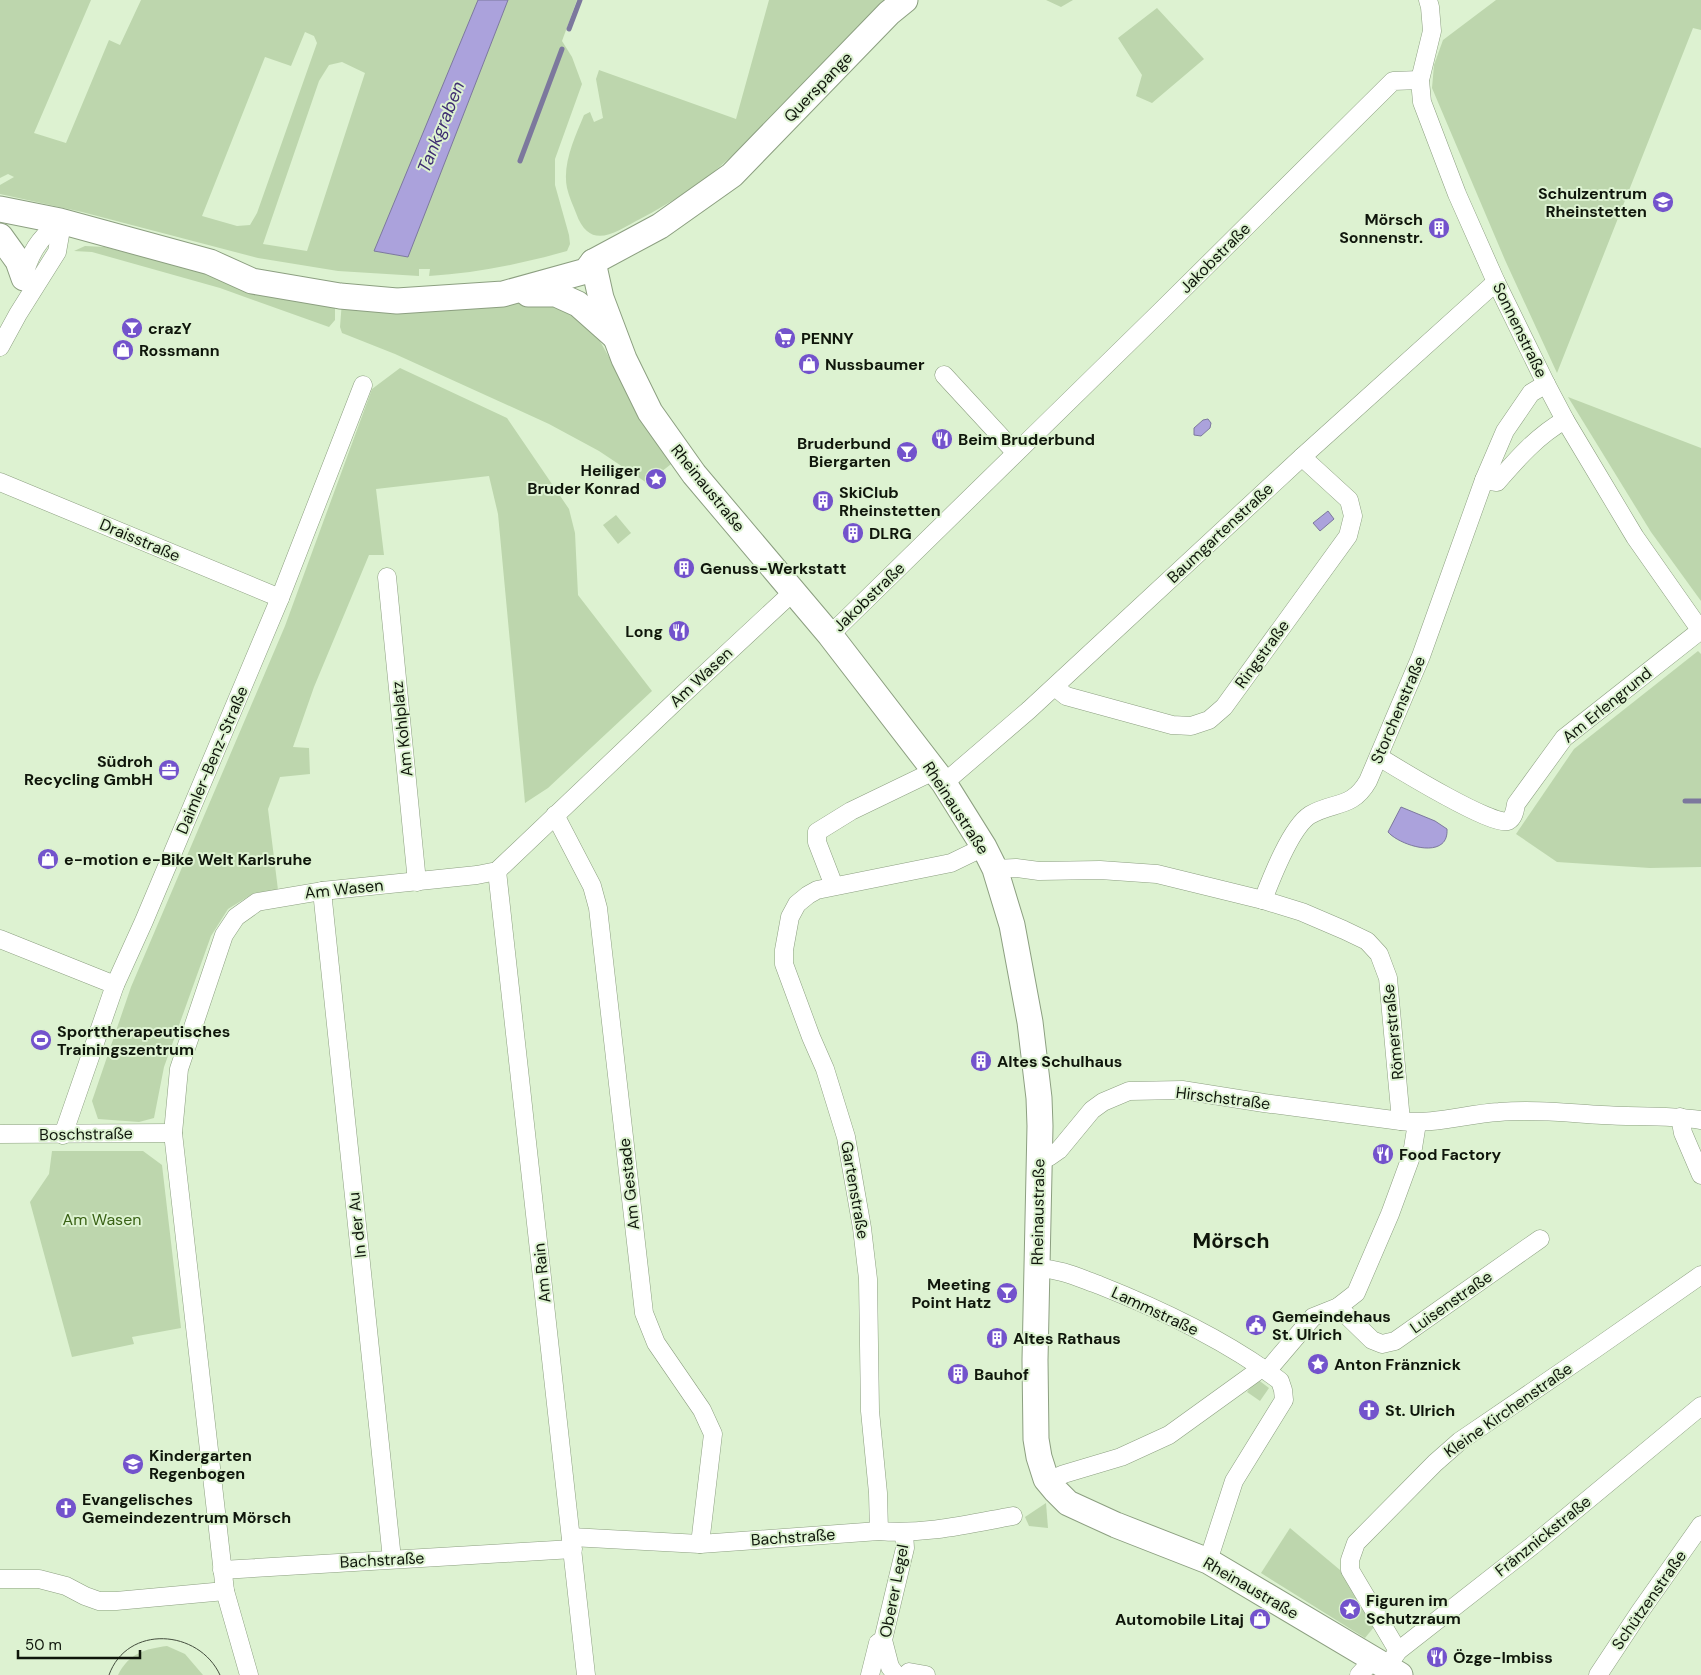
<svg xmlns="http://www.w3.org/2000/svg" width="1701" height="1675" font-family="'DM Sans',sans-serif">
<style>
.green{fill:#bdd6ad;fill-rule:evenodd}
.water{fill:#aba2dc;stroke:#7c789d}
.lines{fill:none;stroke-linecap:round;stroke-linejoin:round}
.stream{stroke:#7c789d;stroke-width:5}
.street-casing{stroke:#8c9f80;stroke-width:19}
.secondary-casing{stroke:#8c9f80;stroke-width:27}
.street{stroke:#fff;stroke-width:18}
.secondary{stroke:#fff;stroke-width:25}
.tram{stroke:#444e3e;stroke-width:1}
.labels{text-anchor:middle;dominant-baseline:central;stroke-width:4;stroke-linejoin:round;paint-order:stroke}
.street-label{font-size:16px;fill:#0f160b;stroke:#ddf2d1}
.poi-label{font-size:16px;font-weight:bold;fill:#0f160b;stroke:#ddf2d1;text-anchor:start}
.park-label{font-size:16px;fill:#396115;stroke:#ddf2d1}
.water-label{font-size:18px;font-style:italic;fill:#3f2e72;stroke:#ddf2d1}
.district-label{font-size:21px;font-weight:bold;fill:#0f160b;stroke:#ddf2d1}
</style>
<rect width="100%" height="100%" fill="#ddf2d1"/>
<g class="green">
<path d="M0,0H91L34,133L66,143L109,40L120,45L141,0H478L375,251L407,257L508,0H577L562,41L572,57L582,84L555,159V185L569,235L570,244L567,251C521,264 476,273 429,276L430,269H419V276L338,271L258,258L82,212L0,194V185L14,177L8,174L0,178ZM305,32L314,36L317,43L257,213L250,225L237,226L202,216L265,57L291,66ZM342,62L365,73L307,251L263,244L319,81L329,65Z"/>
<path d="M769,0H885C830,53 783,113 725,162C700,185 670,203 640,219C615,232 590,252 576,213C573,205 569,197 567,188C562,164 575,137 584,115L590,112L594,122L603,118L596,79L599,70L736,119Z"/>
<polygon points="1046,0 1073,0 1061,7"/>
<polygon points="1496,0 1701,0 1701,30 1693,28 1557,373 1505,260 1432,88 1434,65 1443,40"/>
<polygon points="1157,8 1204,59 1152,103 1136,96 1142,75 1118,38"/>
<polygon points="85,246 105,247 260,287 335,300 335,320 329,327 220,288 92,252 74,251"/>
<polygon points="342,301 539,301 567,305 596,334 629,393 675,461 647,483 599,451 549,424 395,354 342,333 340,327"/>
<polygon points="400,368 507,418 569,509 575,533 578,595 652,691 548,788 525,803 498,514 489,476 376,489 384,555 369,555 314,687 293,747 309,748 310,774 280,777 268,809 278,890 254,893 228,909 211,936 164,1067 154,1118 139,1122 98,1119 92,1101 131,987 285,626 372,389"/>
<polygon points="1568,397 1701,448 1701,601 1651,532"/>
<polygon points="616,515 631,533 618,544 603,525"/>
<polygon points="1698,651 1701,654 1701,867 1650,868 1557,862 1516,834 1574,749"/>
<polygon points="52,1151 143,1151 162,1165 181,1328 132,1337 134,1344 72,1357 30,1202 49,1174"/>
<polygon points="1257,1379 1269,1388 1260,1401 1247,1392"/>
<polygon points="1046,1503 1048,1528 1029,1526 1025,1517"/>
<polygon points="1290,1528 1340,1570 1374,1627 1365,1638 1261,1573"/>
<path d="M167,1646L185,1654L203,1675H118C129,1653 145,1649 167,1646Z"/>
</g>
<g class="water">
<polygon points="478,0 508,0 408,257 374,251"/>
<polygon points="1208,419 1211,423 1210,428 1201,436 1194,435 1194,428 1203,420"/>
<polygon points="1328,511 1334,519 1320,531 1313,523"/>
<path d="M1401,807L1435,821L1447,829C1449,861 1400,846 1388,832Z"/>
</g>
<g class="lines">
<g class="stream">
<polyline points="569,29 580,0"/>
<polyline points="520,161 562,49"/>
<polyline points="1685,801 1701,801"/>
</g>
<g class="street-casing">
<g id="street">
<polyline points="1428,0 1430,7 1432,31 1420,80 1422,102 1457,194 1496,282 1546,384 1565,420 1635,537 1701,631"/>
<path d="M23,280C29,253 39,239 60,221"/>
<polyline points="0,347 18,314 57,252 60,235 60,221"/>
<polyline points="944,375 1015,452"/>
<path d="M1484,480L1497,482C1517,459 1538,435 1565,420"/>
<polyline points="0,482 280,598"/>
<polyline points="387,577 417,882"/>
<polyline points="830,635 1161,311 1393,81 1420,80"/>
<polyline points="1055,687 1066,696 1172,725 1191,726 1209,720 1224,707 1348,536 1353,516 1349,500 1302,457"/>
<path d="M1379,757C1397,768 1493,827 1508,821C1514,818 1515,810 1516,804L1564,738L1701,630"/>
<polyline points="944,783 1029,710 1302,457 1496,282"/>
<polyline points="555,815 592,886 598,908 644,1313 656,1343 702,1410 713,1434 700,1544"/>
<path d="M995,869L1016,868L1039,871L1100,870L1157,874L1263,900L1302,912L1344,930L1367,941L1379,954L1388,978L1401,1121C1433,1125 1466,1114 1499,1112C1533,1109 1568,1113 1602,1115C1635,1117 1668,1115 1701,1120"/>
<polyline points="497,871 586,1675"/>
<polyline points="834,886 817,842 817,832 851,811 934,771"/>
<polyline points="322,891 392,1559"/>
<path d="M1263,900C1271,879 1291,827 1310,815C1334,801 1352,809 1368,781L1421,656L1484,480L1505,431L1531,393L1546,384"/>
<polyline points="0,939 115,985"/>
<polyline points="1680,1117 1683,1133 1701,1175"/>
<polyline points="0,1134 173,1133"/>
<polyline points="63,1135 115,985 144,921 280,598 363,385"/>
<polyline points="1039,1156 1049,1157 1059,1150 1092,1110 1103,1102 1129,1091 1182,1090 1264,1103 1401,1121"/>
<path d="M1037,1268C1061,1269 1077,1277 1099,1285C1162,1310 1226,1340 1280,1381L1283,1390L1284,1400L1234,1481L1208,1561"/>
<polyline points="1338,1307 1372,1340 1382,1344 1395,1341 1540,1239"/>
<polyline points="1267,1371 1313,1317 1338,1307 1356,1293 1390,1214 1412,1154 1417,1123"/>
<polyline points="1048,1481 1064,1474 1121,1457 1169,1435 1255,1373 1260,1367"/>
<polyline points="879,1531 878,1493 870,1411 868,1279 862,1228 846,1137 825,1069 811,1037 784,964 784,950 790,917 797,904 808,895 817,890 951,863 984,847"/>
<path d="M571,1537L700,1544L879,1531C924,1535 969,1524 1013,1516"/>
<polyline points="222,1570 573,1549"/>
<polyline points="0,1579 39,1579 66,1586 85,1596 99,1601 116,1601 225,1591"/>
<polyline points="1398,1651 1350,1570 1350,1560 1356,1543 1435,1463 1460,1441 1595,1349 1701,1275"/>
<polyline points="1391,1661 1398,1651 1532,1546 1701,1406"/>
<polyline points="249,1675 225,1591 173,1133 179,1069 224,935 236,917 257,902 322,891 477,875 497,871 679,698 794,591"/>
<polyline points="870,1675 878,1643 883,1640"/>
<polyline points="896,1675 890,1667 883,1640 905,1548 904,1533"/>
<polyline points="906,1675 909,1672 926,1675"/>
<polyline points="1359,1675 1374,1659"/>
<polyline points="1598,1675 1639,1613 1701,1525"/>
</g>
</g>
<g class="secondary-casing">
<g id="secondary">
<polyline points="0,209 60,221 210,262 252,281 340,296 397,301 503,294 586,271 593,262 660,226 732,175 889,13 905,0"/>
<polyline points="0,236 18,261 24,278"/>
<polyline points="593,262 601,298 624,359 650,412 694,474 830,635 944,783 984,847 995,869 1012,925 1030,1022 1039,1098 1040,1126 1035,1360 1036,1439 1039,1457 1046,1479 1056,1491 1068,1503 1116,1525 1208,1561 1400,1675"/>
<polyline points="528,294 556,294 578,304 614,336"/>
</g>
</g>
<use href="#street" class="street"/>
<use href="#secondary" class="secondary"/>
<path class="tram" d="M109,1675C127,1624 199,1629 220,1675"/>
</g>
<defs>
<g id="school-disc" transform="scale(1.125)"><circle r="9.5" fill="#7353cc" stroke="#ddf2d1"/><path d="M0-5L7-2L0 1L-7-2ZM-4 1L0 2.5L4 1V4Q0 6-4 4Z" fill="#fff"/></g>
<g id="building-disc" transform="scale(1.125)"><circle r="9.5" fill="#7353cc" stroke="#ddf2d1"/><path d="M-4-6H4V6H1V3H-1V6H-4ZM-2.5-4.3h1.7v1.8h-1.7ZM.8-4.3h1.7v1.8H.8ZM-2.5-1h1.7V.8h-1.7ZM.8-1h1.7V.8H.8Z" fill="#fff"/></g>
<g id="bar-disc" transform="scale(1.125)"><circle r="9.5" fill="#7353cc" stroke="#ddf2d1"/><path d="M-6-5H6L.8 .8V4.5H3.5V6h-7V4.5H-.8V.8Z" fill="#fff"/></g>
<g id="supermarket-disc" transform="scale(1.125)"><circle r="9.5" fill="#7353cc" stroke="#ddf2d1"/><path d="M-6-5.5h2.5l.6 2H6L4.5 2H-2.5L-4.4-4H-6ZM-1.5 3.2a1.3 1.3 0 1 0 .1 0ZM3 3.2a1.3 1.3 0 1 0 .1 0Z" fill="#fff"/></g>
<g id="shop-disc" transform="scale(1.125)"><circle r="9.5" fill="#7353cc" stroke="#ddf2d1"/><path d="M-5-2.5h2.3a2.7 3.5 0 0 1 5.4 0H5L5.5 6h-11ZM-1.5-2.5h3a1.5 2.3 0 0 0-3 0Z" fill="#fff"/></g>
<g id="restaurant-disc" transform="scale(1.125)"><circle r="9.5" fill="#7353cc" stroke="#ddf2d1"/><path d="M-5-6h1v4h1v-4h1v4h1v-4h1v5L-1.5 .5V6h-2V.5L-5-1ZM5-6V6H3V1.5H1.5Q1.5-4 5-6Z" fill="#fff"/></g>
<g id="sight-disc" transform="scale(1.125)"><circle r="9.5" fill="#7353cc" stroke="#ddf2d1"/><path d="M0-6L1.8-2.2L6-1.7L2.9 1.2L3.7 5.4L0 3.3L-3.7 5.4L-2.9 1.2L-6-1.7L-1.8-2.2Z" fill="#fff"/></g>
<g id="office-disc" transform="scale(1.125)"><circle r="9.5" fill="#7353cc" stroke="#ddf2d1"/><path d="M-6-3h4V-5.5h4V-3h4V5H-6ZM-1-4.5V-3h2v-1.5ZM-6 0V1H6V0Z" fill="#fff"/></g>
<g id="stadium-disc" transform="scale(1.125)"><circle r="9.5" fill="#7353cc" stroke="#ddf2d1"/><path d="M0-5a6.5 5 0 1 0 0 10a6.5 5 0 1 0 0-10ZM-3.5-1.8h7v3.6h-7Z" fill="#fff"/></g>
<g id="civic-disc" transform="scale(1.125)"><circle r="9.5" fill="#7353cc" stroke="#ddf2d1"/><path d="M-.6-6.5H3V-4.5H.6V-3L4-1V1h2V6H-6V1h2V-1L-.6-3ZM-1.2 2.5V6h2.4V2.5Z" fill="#fff"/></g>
<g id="church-disc" transform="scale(1.125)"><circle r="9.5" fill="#7353cc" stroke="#ddf2d1"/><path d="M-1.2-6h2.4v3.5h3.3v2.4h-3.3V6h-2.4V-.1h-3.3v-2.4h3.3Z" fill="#fff"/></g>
</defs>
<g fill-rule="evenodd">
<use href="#school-disc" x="1663" y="202"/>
<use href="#building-disc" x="1439" y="228"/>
<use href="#bar-disc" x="132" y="328"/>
<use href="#supermarket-disc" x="785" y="338"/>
<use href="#shop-disc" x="123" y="350"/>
<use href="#shop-disc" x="809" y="364"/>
<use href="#restaurant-disc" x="942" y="439"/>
<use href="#bar-disc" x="907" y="452"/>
<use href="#sight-disc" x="656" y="479"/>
<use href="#building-disc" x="823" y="501"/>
<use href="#building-disc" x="853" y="533"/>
<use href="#building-disc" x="684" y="568"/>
<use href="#restaurant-disc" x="679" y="631"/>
<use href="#office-disc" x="169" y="770"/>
<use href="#shop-disc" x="48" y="859"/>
<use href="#stadium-disc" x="41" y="1040"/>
<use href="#building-disc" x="981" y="1061"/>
<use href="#restaurant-disc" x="1383" y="1154"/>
<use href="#bar-disc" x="1007" y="1293"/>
<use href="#civic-disc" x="1256" y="1325"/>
<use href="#building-disc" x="997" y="1338"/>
<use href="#sight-disc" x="1318" y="1364"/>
<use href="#building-disc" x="958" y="1374"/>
<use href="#church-disc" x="1369" y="1410"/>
<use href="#school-disc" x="133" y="1464"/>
<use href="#church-disc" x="66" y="1508"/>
<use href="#sight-disc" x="1350" y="1609"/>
<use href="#shop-disc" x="1260" y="1619"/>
<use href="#restaurant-disc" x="1437" y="1657"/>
</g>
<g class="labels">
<g class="street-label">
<text transform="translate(818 87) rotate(-46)">Querspange</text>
<text transform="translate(1215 258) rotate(-45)">Jakobstraße</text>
<text transform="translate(1520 330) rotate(64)">Sonnenstraße</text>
<text transform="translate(708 488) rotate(51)">Rheinaustraße</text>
<text transform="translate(1220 533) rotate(-43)">Baumgartenstraße</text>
<text transform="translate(140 540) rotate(23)">Draisstraße</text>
<text transform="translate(869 597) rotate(-44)">Jakobstraße</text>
<text transform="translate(1262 654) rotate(-54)">Ringstraße</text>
<text transform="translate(701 677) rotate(-43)">Am Wasen</text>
<text transform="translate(1607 705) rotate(-39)">Am Erlengrund</text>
<text transform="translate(1398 710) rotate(-67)">Storchenstraße</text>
<text transform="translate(402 729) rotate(-96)">Am Kohlplatz</text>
<text transform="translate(212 760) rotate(-67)">Daimler-Benz-Straße</text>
<text transform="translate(956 808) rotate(57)">Rheinaustraße</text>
<text transform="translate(344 889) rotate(-6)">Am Wasen</text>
<text transform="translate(1393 1032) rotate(-96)">Römerstraße</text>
<text transform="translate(1223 1098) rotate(7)">Hirschstraße</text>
<text transform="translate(86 1134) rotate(-1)">Boschstraße</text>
<text transform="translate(629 1184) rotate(-96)">Am Gestade</text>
<text transform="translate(855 1190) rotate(80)">Gartenstraße</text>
<text transform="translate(1038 1212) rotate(-89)">Rheinaustraße</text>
<text transform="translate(357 1225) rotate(-96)">In der Au</text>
<text transform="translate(542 1273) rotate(-96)">Am Rain</text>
<text transform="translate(1451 1302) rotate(-35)">Luisenstraße</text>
<text transform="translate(1155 1311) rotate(25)">Lammstraße</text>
<text transform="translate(1508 1410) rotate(-35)">Kleine Kirchenstraße</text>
<text transform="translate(1543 1536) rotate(-39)">Fränznickstraße</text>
<text transform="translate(793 1537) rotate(-4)">Bachstraße</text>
<text transform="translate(382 1560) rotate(-3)">Bachstraße</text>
<text transform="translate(1251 1588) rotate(30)">Rheinaustraße</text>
<text transform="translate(894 1591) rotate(-79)">Oberer Legel</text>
<text transform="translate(1649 1600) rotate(-55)">Schützenstraße</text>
</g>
<g class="poi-label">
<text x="1647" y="193" text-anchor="end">Schulzentrum<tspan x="1647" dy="18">Rheinstetten</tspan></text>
<text x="1423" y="219" text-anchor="end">Mörsch<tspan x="1423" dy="18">Sonnenstr.</tspan></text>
<text x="148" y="328">crazY</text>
<text x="801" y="338">PENNY</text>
<text x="139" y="350">Rossmann</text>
<text x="825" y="364">Nussbaumer</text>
<text x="958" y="439">Beim Bruderbund</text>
<text x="891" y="443" text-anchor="end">Bruderbund<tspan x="891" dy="18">Biergarten</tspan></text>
<text x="640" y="470" text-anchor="end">Heiliger<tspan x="640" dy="18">Bruder Konrad</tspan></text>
<text x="839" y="492">SkiClub<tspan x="839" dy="18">Rheinstetten</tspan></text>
<text x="869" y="533">DLRG</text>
<text x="700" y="568">Genuss-Werkstatt</text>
<text x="663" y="631" text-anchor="end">Long</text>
<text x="153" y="761" text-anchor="end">Südroh<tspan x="153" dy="18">Recycling GmbH</tspan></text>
<text x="64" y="859">e-motion e-Bike Welt Karlsruhe</text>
<text x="57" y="1031">Sporttherapeutisches<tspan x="57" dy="18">Trainingszentrum</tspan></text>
<text x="997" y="1061">Altes Schulhaus</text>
<text x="1399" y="1154">Food Factory</text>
<text x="991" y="1284" text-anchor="end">Meeting<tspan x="991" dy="18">Point Hatz</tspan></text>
<text x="1272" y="1316">Gemeindehaus<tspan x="1272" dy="18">St. Ulrich</tspan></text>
<text x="1013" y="1338">Altes Rathaus</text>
<text x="1334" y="1364">Anton Fränznick</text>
<text x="974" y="1374">Bauhof</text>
<text x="1385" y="1410">St. Ulrich</text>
<text x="149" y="1455">Kindergarten<tspan x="149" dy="18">Regenbogen</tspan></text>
<text x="82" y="1499">Evangelisches<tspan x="82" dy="18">Gemeindezentrum Mörsch</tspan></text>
<text x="1366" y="1600">Figuren im<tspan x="1366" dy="18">Schutzraum</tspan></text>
<text x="1244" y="1619" text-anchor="end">Automobile Litaj</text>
<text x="1453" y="1657">Özge-Imbiss</text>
</g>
<g class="park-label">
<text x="102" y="1219">Am Wasen</text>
</g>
<g class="water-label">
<text transform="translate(441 127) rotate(-68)">Tankgraben</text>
</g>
<g class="district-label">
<text x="1231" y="1241">Mörsch</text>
</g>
</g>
<path d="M18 1650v8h122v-8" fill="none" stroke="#0f160b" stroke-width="2.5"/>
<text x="25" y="1650" font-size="15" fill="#0f160b" stroke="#ddf2d1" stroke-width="4" paint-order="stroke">50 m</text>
</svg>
